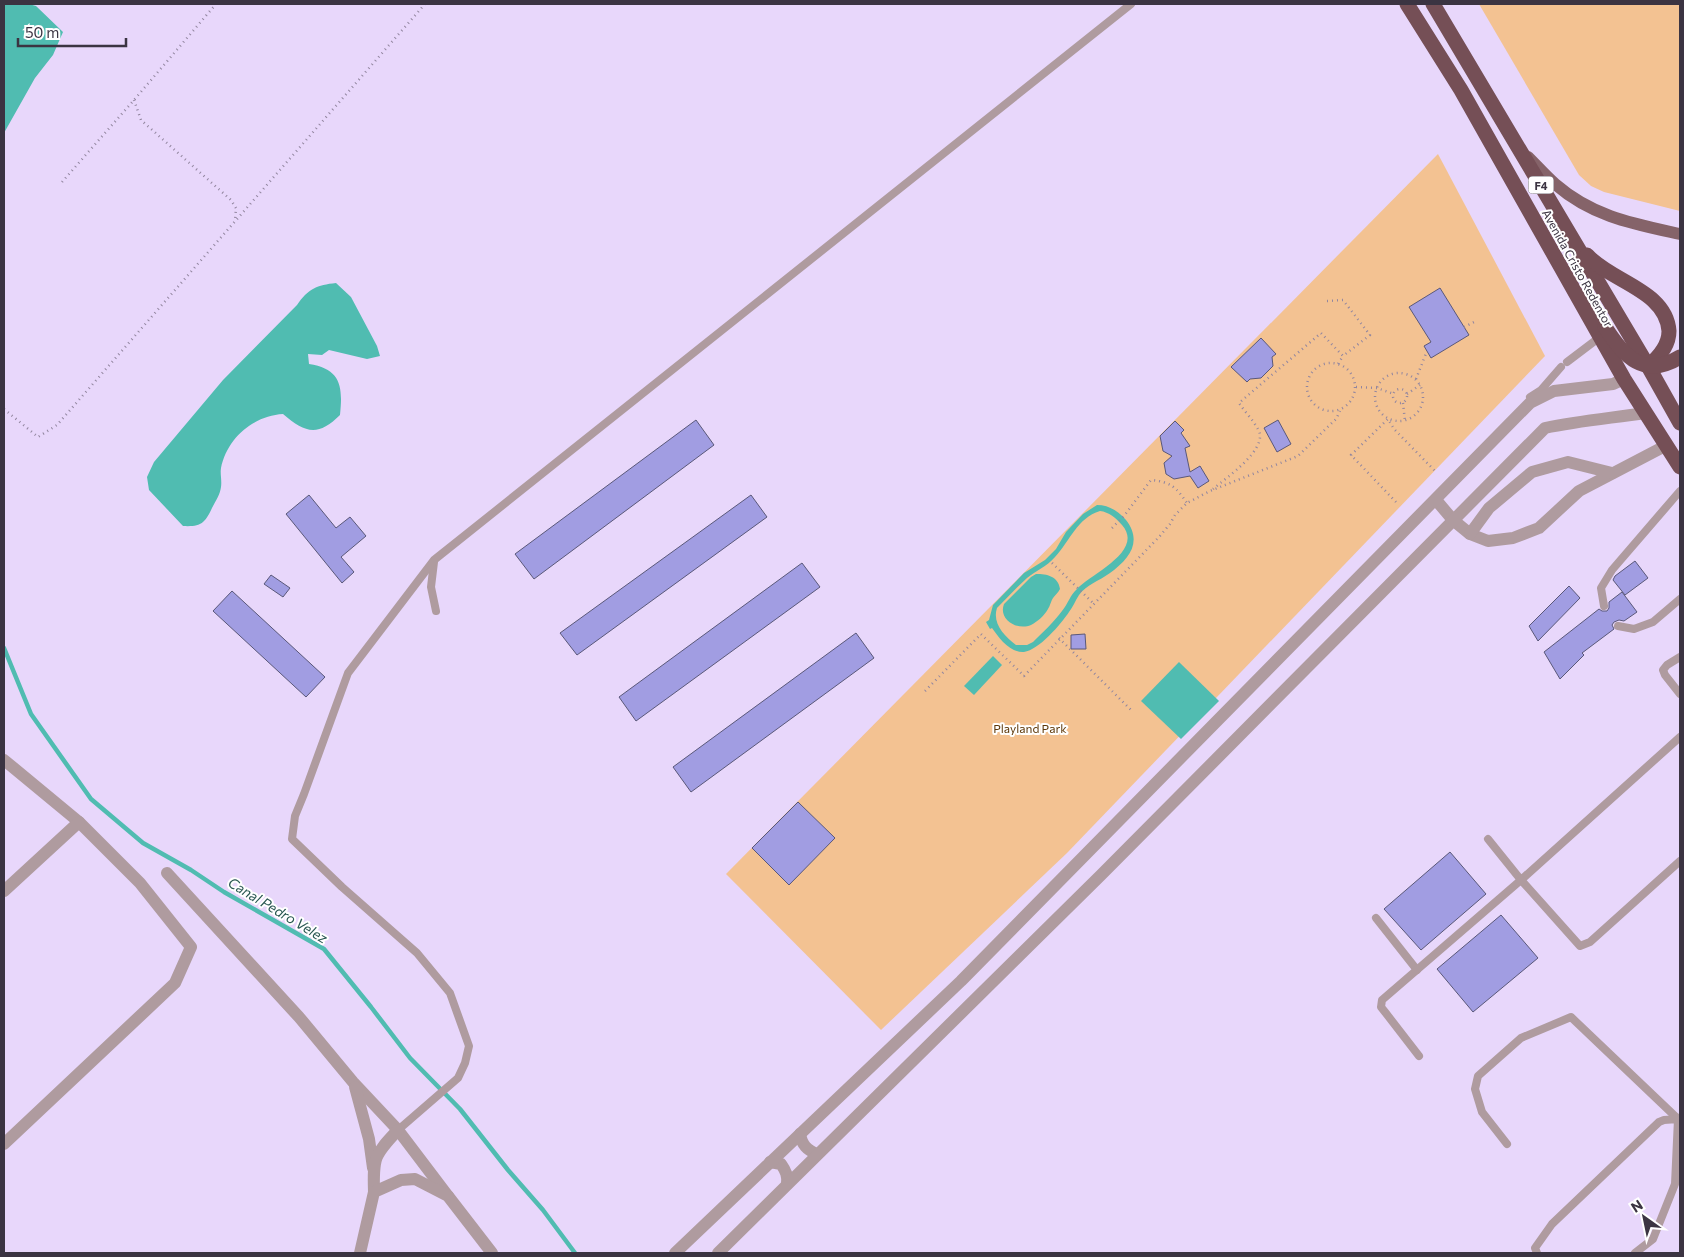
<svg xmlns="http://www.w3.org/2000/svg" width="1684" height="1257" font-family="Commissioner,sans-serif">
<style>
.green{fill:#f3c292}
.water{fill:#50bcb1;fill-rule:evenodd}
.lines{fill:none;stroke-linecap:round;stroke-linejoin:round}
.stream{stroke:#50bcb1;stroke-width:4.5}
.building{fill:#a19de2;stroke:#5a5879}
.path{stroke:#92869f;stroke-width:2.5;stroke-dasharray:1 4;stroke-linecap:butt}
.lane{stroke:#af9b9f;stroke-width:8}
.street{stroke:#af9b9f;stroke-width:12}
.primary{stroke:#856369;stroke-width:12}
.highway{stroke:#754f56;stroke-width:15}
.labels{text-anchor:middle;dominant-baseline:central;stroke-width:4;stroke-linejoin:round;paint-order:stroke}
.shield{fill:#fff;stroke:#76717b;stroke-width:1}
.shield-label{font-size:11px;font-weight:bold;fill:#3b3442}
.street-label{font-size:12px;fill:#3b3442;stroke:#fff}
.park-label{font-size:12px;fill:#5c3708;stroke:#fff}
.water-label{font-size:14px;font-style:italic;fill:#285651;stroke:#fff}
</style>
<rect width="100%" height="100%" fill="#e8d7fb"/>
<g class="green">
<polygon points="1479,4 1680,4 1680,211 1604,192 1591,186 1579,175"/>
<polygon points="1438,154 1545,356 1067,853 881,1030 726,874"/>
</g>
<g class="water">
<polygon points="4,4 29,4 36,6 63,32 53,55 35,78 4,133"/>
<path d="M336,283L351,297L377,346L380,356L367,359L329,350L322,355L308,354L309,364C341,369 343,386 340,415C318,437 305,433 283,414C253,416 227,438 221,468C220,474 222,480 221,487C220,495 216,500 212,508C205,523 201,527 183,526L149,490L147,477L154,462L223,380L297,305C308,289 317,285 336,283Z"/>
<path d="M1097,505C1109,505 1118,511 1126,520C1143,542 1129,559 1110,573C1099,581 1086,585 1079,595C1075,601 1073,607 1069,612C1061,624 1039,650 1024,652C1010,653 999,638 992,628L990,629L986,622L989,620L993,605L1024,573L1045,560L1056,549L1066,532L1083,514ZM1100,511C1109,512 1116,518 1122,525C1145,551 1091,574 1077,589C1070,595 1068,604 1062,611C1054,622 1043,632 1033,642L1027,645H1016C1004,636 992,623 997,608C1007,598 1017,587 1027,578C1037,570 1046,567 1055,557C1070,541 1077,518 1100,511Z"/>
<path d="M1036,574C1047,574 1058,576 1060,589C1058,593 1056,594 1053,598C1051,601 1050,606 1048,609C1045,615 1037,622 1031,625C1017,631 998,619 1004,604L1031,577Z"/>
<polygon points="993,656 1002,665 974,695 964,686"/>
<polygon points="1179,662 1219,701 1181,739 1141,701"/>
</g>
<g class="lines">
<polyline class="stream" points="4,648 31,714 91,799 143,843 191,870 224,892 324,949 371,1007 410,1058 460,1109 508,1170 543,1210 575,1253"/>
</g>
<g class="building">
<polygon points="1440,288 1469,335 1431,358 1424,346 1431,342 1409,307"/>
<polygon points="1261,338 1276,354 1272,357 1273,366 1261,378 1250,379 1247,382 1231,367"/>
<polygon points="696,420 714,445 534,579 515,554"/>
<polygon points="1278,420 1291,444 1277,452 1264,428"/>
<polygon points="1175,421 1184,430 1181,433 1190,446 1185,448 1190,472 1200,466 1209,481 1198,488 1190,476 1174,479 1166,474 1164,463 1172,456 1163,451 1160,436"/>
<polygon points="309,495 336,528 350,517 366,536 341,557 354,572 342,583 286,514"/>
<polygon points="751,495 767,517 577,655 560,633"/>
<polygon points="1635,561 1648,578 1625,595 1613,580 1615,576"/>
<polygon points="802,563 820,587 636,721 619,697"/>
<polygon points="271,575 290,588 283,597 264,584"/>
<polygon points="1569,586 1580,598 1538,641 1529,626"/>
<polygon points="232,591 325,677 306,697 213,611"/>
<polygon points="1622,592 1637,612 1624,621 1619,620 1614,622 1612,625 1614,629 1582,653 1584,655 1560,679 1544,652 1599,609 1602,611 1607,611 1609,608 1609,602"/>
<polygon points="856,633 874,658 691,792 673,767"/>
<polygon points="1085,634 1086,649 1071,649 1071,635"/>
<polygon points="798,802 835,838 789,885 752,848"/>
<polygon points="1450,852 1486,894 1421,950 1384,909"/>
<polygon points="1501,915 1538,958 1473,1012 1437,969"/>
</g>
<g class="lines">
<g class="path">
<polyline points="134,100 141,120 231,200 236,208 235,221"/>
<polyline points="62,182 134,100 216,4"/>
<polyline points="1327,301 1343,300 1370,335 1343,356"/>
<polyline points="1464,327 1474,322"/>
<circle cx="1331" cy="387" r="24"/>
<circle cx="1399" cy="397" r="24"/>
<polyline points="1416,379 1427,351"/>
<polyline points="1356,387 1377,388 1394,394"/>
<circle cx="1400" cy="396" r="7"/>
<polyline points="1407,394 1420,385"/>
<polyline points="1403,403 1405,421"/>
<polyline points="4,409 38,437 57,425 425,4"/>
<path d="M1213,489C1226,478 1267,450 1259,431C1254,421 1245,412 1239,403L1321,333L1343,356L1338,364"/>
<polyline points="1396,502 1351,455 1388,419 1394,429 1435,471"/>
<path d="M1112,528L1124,516L1151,480C1171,482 1176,487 1187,503"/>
<polyline points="1052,563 1093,603"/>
<polyline points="1059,638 1131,710"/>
<polyline points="925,691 981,634 1024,676 1159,537 1170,524 1175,515 1187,503 1210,491 1298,456 1336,419 1340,411"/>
</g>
<g class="lane">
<polyline points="1567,362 1600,337"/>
<polyline points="1530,397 1541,390 1561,367"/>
<polyline points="434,562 431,587 436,611"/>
<polyline points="1604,606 1601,588 1612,570 1680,491"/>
<polyline points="1618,626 1634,629 1653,622 1680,599"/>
<polyline points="1680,657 1667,665 1663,670 1665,675 1680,694"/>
<polyline points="1488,839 1521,880 1680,737"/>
<polyline points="1376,918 1417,970"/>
<polyline points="1419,1056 1385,1012 1381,1007 1382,1000 1521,880 1580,946 1590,942 1680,861"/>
<polyline points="398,1130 458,1078 465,1063 469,1046 450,993 417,953 342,887 292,839 295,816 304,794 348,673 434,560 1131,4"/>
<polyline points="1507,1144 1482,1112 1475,1089 1478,1076 1521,1038 1571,1017 1678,1119 1679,1118"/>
<polyline points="1537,1253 1535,1248 1552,1224 1659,1122 1664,1120 1678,1119 1675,1184 1653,1239 1635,1253"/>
</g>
<g class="street">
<polyline points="1436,500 1453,520 1470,534 1488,541 1513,538 1539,528 1579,491 1667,445"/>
<polyline points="1470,534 1489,508 1532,472 1568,462 1612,473"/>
<polyline points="4,760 79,822 140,883 191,947 175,983 4,1144"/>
<polyline points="167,873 299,1017 353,1082 398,1130 448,1196"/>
<polyline points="4,891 79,822"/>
<polyline points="355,1087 369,1139 373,1168"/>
<path d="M800,1134C802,1145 807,1150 817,1154"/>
<path d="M770,1162L781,1164C786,1171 788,1176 787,1184"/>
<path d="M374,1192C373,1158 374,1155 398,1130"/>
<polyline points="360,1253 374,1192 401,1180 415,1179 448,1196 492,1253"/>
<polyline points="675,1253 961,981 1530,403 1554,391 1613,384 1624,379"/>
<path d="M718,1253L1101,875L1545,428C1578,421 1612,418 1645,413"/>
</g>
<path class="primary" d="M1528,157C1537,166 1546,176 1555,184C1593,217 1634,224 1680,234"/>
<g class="highway">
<polyline points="1407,4 1461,90 1624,379 1680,467"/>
<polyline points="1433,4 1648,366 1680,423"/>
<path d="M1587,255C1611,282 1666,290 1669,331C1669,346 1659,357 1648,366"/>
<path d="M1605,327C1624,357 1644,379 1680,357"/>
</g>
</g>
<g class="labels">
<rect class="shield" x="1528.5" y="176.5" width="25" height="17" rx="4"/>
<g class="shield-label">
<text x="1541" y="185">F4</text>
</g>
<g class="street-label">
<text transform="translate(1578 268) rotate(61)">Avenida Cristo Redentor</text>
</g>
<g class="park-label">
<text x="1030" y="728">Playland Park</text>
</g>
<g class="water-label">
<text transform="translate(278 910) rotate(31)">Canal Pedro Velez</text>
</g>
</g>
<rect width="1684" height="1257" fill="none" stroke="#3b3442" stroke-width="10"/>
<g transform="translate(1644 1217) rotate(327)" stroke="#ffffff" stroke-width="4" paint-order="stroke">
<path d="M0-4L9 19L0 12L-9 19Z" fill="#3b3442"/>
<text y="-8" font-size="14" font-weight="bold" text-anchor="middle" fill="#3b3442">N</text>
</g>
<path d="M18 38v8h108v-8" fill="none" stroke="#3b3442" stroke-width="2.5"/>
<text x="25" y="38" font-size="15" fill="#3b3442" stroke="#ffffff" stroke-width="4" paint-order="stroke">50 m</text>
</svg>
